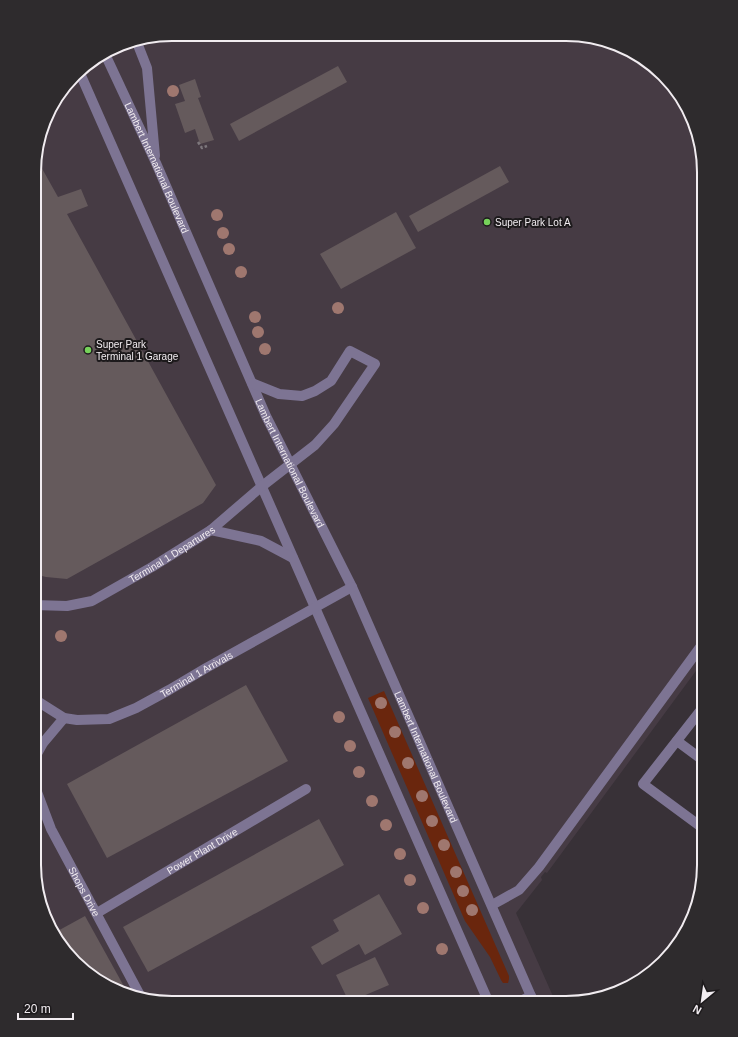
<svg xmlns="http://www.w3.org/2000/svg" width="738" height="1037" font-family="Helvetica,sans-serif">
<style>
.built{fill:#463b44}
.green{fill:#6a260d}
.building{fill:#655a5c}
.lines{fill:none;stroke-linecap:round;stroke-linejoin:round}
.path{stroke:#7d777c;stroke-width:2.5;stroke-dasharray:3 2;stroke-linecap:butt}
.minor{stroke:#7d7493;stroke-width:10}
.tree{fill:#9f776f}
.poi-dot{fill:#76d25a;stroke:#1d1a1c;stroke-width:1.5}
.labels{text-anchor:middle;dominant-baseline:central;stroke-width:4;stroke-linejoin:round;paint-order:stroke}
.street-label{font-size:10px;fill:#f1ecf0;stroke:#1d1a1c}
.poi-label{font-size:10px;fill:#f1ecf0;stroke:#1d1a1c;text-anchor:start}
.rim{fill:none;stroke:#f1ecf0;stroke-width:2}
</style>
<rect width="100%" height="100%" fill="#383137"/>
<polygon class="built" points="172,34 584,35 650,62 690,111 704,172 704,660 547,873 545,872 541,877 542,880 516,913 556,1003 154,1002 88,975 48,926 34,865 35,154 52,103 81,68 128,41"/>
<polygon class="green" points="384,691 509,976 509,979 508,983 503,983 501,980 490,957 465,921 368,698"/>
<g class="building">
<polygon points="338,66 347,82 239,141 230,124"/>
<polygon points="195,79 201,97 198,98 214,140 200,144 195,129 185,133 175,104 185,101 179,85"/>
<polygon points="35,156 58,197 81,189 88,206 67,214 216,485 203,503 67,579 46,577 34,574"/>
<polygon points="500,166 509,182 418,232 409,216"/>
<polygon points="396,212 416,248 341,289 320,254"/>
<polygon points="246,685 288,761 107,858 67,784"/>
<polygon points="319,819 344,865 148,972 123,927"/>
<polygon points="379,894 402,934 365,955 359,944 322,965 311,947 339,931 333,920"/>
<polygon points="85,916 126,990 88,975 54,933"/>
<polygon points="375,957 389,985 349,1002 336,975"/>
</g>
<g class="lines">
<polyline class="path" points="198,142 202,148 207,146"/>
<g class="minor">
<polyline points="136,40 147,68 155,156"/>
<path id="s1" d="M105,54L156,163L266,416L352,587L534,1003"/>
<polyline points="79,71 489,1003"/>
<polyline points="211,530 261,541 293,558"/>
<path id="s2" d="M34,605L67,606L92,601L152,567L211,530L261,487L315,445L334,424L375,364L350,351L331,381L315,391L302,396L279,394L252,383"/>
<path id="s3" d="M34,699L64,718L77,720L109,719L136,708L169,690L206,668L352,587"/>
<polyline points="677,741 704,761"/>
<polyline points="34,759 43,743 64,718"/>
<path id="s4" d="M34,784L51,829L141,997"/>
<polyline points="704,829 643,784 704,706"/>
<polyline points="492,905 519,890 539,867 704,642"/>
<path id="s5" d="M97,913L306,789"/>
<polyline points="516,1003 531,996"/>
</g>
</g>
<g class="tree">
<circle cx="173" cy="91" r="6"/>
<circle cx="217" cy="215" r="6"/>
<circle cx="223" cy="233" r="6"/>
<circle cx="229" cy="249" r="6"/>
<circle cx="241" cy="272" r="6"/>
<circle cx="338" cy="308" r="6"/>
<circle cx="255" cy="317" r="6"/>
<circle cx="258" cy="332" r="6"/>
<circle cx="265" cy="349" r="6"/>
<circle cx="61" cy="636" r="6"/>
<circle cx="381" cy="703" r="6"/>
<circle cx="339" cy="717" r="6"/>
<circle cx="395" cy="732" r="6"/>
<circle cx="350" cy="746" r="6"/>
<circle cx="408" cy="763" r="6"/>
<circle cx="359" cy="772" r="6"/>
<circle cx="422" cy="796" r="6"/>
<circle cx="372" cy="801" r="6"/>
<circle cx="432" cy="821" r="6"/>
<circle cx="386" cy="825" r="6"/>
<circle cx="444" cy="845" r="6"/>
<circle cx="400" cy="854" r="6"/>
<circle cx="456" cy="872" r="6"/>
<circle cx="410" cy="880" r="6"/>
<circle cx="463" cy="891" r="6"/>
<circle cx="423" cy="908" r="6"/>
<circle cx="472" cy="910" r="6"/>
<circle cx="442" cy="949" r="6"/>
</g>
<g class="poi-dot">
<circle cx="487" cy="222" r="4"/>
<circle cx="88" cy="350" r="4"/>
</g>
<g class="labels">
<g class="street-label">
<text stroke="none"><textPath href="#s1" startOffset="125">Lambert International Boulevard</textPath></text>
<text stroke="none"><textPath href="#s1" startOffset="449">Lambert International Boulevard</textPath></text>
<text stroke="none"><textPath href="#s2" startOffset="151">Terminal 1 Departures</textPath></text>
<text stroke="none"><textPath href="#s3" startOffset="179">Terminal 1 Arrivals</textPath></text>
<text stroke="none"><textPath href="#s1" startOffset="773">Lambert International Boulevard</textPath></text>
<text stroke="none"><textPath href="#s5" startOffset="122">Power Plant Drive</textPath></text>
<text stroke="none"><textPath href="#s4" startOffset="119">Shops Drive</textPath></text>
</g>
<g class="poi-label">
<text x="495" y="222">Super Park Lot A</text>
<text x="96" y="344">Super Park<tspan x="96" dy="12">Terminal 1 Garage</tspan></text>
</g>
</g>
<path d="M0 0H738V1037H0ZM172 41H566A131 131 0 0 1 697 172V865A131 131 0 0 1 566 996H172A131 131 0 0 1 41 865V172A131 131 0 0 1 172 41Z" fill="#2e2b2d" fill-rule="evenodd"/>
<path class="rim" d="M172 41H566A131 131 0 0 1 697 172V865A131 131 0 0 1 566 996H172A131 131 0 0 1 41 865V172A131 131 0 0 1 172 41Z"/>
<g transform="translate(702 1001) rotate(209)" stroke="#1d1a1c" stroke-width="3" paint-order="stroke">
<path d="M0-3L7 15L0 10L-7 15Z" fill="#f1ecf0"/>
<text y="-6" font-size="11" font-weight="bold" text-anchor="middle" fill="#f1ecf0">N</text>
</g>
<path d="M18 1013v6h55v-6" fill="none" stroke="#f1ecf0" stroke-width="2"/>
<text x="24" y="1013" font-size="12" fill="#f1ecf0" stroke="#1d1a1c" stroke-width="3" paint-order="stroke">20 m</text>
</svg>
